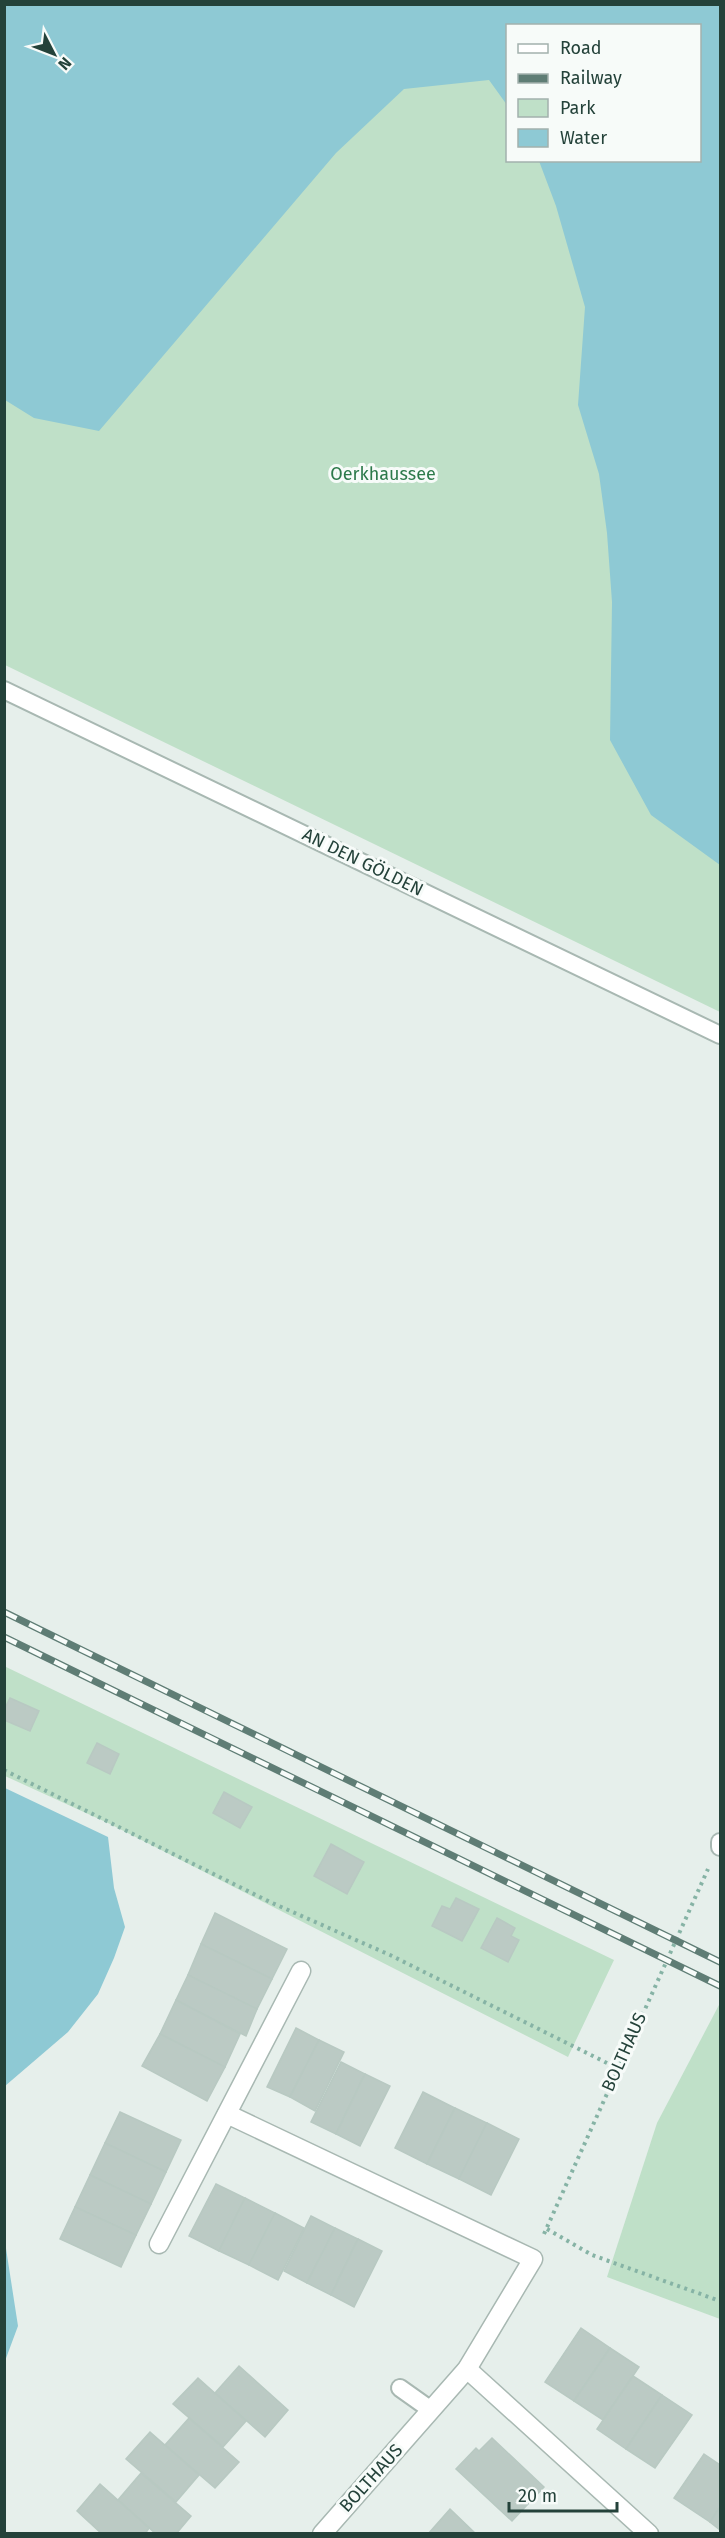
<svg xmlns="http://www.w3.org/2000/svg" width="725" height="2538" font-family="'Fira Sans',sans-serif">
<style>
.green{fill:#bfe0c8;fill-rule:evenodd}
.water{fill:#8ec9d4}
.building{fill:#bbcac4;stroke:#b8c9c2;stroke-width:1.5}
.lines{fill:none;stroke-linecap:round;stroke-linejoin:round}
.lane-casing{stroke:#a8b8b2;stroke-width:20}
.street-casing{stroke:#a8b8b2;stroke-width:21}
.path{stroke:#86b3a5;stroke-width:4;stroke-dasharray:3 4.5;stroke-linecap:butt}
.lane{stroke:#fff;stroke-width:16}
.street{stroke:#fff;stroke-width:18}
.rail-casing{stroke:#5f7d75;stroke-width:7}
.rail{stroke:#f7fbf9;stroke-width:4.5;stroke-dasharray:14;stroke-linecap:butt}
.labels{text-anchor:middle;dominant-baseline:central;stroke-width:6;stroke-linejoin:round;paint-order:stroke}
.park-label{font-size:18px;fill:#2d7a4b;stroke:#f7fbf9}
.street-label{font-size:18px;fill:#24423a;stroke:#f7fbf9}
</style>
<rect width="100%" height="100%" fill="#e6efeb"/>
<g class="green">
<path d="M4,5H720V1012L5,665ZM508,26H700V160H508Z"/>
<polygon points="4,1666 614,1960 568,2057 110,1824 5,1776"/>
<polygon points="720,2003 720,2319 607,2277 657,2123"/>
</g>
<g class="water">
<polygon points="4,5 720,5 720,865 651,815 610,740 612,602 607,533 599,474 578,405 585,307 556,206 539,161 700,160 700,26 508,26 507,105 489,80 404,89 336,153 99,431 34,418 5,400"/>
<polygon points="5,1788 108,1837 114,1888 125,1927 114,1958 98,1994 68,2032 5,2086"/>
<polygon points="5,2242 18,2326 5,2361 5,2241"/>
</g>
<g class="building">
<polygon points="10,1698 39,1711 30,1731 4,1720 4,1710"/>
<polygon points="97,1743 119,1754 110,1774 87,1763"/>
<polygon points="224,1792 252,1807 240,1828 213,1813"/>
<polygon points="331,1844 364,1862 347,1894 314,1876"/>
<polygon points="456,1898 479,1909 462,1941 432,1926 442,1906 450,1909"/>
<polygon points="215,1913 287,1949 272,1979 201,1944"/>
<polygon points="497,1918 515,1928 511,1936 519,1940 508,1962 481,1948"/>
<polygon points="201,1944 272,1979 257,2009 188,1975"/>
<polygon points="188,1975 257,2009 246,2036 176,2000"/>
<polygon points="176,2000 240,2034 225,2067 160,2034"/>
<polygon points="296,2028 319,2040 290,2097 267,2087"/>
<polygon points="160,2034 225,2067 207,2101 142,2066"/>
<polygon points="319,2040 344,2052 315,2111 290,2097"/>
<polygon points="341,2062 365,2074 336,2134 311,2122"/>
<polygon points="365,2074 390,2086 360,2146 336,2134"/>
<polygon points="423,2092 455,2108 427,2164 395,2148"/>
<polygon points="455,2108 487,2123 459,2179 427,2164"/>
<polygon points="120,2112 181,2140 166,2172 105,2143"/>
<polygon points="487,2123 519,2139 491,2195 459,2179"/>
<polygon points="105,2143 166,2172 151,2204 90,2175"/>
<polygon points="90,2175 151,2204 136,2235 75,2207"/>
<polygon points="216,2184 245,2198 219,2251 189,2236"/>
<polygon points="245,2198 275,2213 249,2265 219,2251"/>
<polygon points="75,2207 136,2235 121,2267 60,2239"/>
<polygon points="275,2213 304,2228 278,2280 249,2265"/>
<polygon points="311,2216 335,2228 307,2283 284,2271"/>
<polygon points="335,2228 358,2239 331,2295 307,2283"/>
<polygon points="358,2239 382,2251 354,2307 331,2295"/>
<polygon points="581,2328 610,2348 574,2401 545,2382"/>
<polygon points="610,2348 639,2367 603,2420 574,2401"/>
<polygon points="239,2366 288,2410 265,2437 215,2393"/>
<polygon points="633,2376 662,2395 626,2449 597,2429"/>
<polygon points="198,2378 246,2421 223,2447 173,2404"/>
<polygon points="662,2395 692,2415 655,2468 626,2449"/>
<polygon points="189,2418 239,2462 215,2488 165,2445"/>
<polygon points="150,2432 199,2475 176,2502 126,2459"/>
<polygon points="492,2438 544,2487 512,2521 456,2469 476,2448 479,2451"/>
<polygon points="704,2454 720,2465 720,2507 710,2522 674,2498"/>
<polygon points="141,2473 191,2516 176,2534 156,2534 118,2500"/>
<polygon points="100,2484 149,2528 145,2534 102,2534 77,2511"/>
<polygon points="720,2507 720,2530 710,2522"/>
<polygon points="450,2509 476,2534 428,2534"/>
</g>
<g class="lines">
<g class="lane-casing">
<g id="lane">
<polyline points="4,690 720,1035"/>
<polyline points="720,1842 720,1847"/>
<polyline points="400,2388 431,2410"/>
</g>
</g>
<g class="street-casing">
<g id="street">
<polyline points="227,2114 533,2259 467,2369 322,2534"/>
<polyline points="159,2244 301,1971"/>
<polyline points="467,2369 649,2534"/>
</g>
</g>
<g class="path">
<polyline points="4,1770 270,1902 390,1955 617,2068"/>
<polyline points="547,2229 592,2255 720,2301"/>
<polyline points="544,2234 708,1869"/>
</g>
<use href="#lane" class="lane"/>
<use href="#street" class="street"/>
<g class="rail-casing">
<g id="rail">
<polyline points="4,1612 720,1962"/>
<polyline points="4,1637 720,1986"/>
</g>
</g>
<use href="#rail" class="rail"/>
</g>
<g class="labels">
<g class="park-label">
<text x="383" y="474">Oerkhaussee</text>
</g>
<g class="street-label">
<text transform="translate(363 862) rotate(26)">AN DEN GÖLDEN</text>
<text transform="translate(624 2052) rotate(-66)">BOLTHAUS</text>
<text transform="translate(371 2478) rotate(-48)">BOLTHAUS</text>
</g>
</g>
<rect width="725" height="2538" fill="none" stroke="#24423a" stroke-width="12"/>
<rect x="506" y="24" width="195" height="138" fill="#f7fbf9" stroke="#a3b1ad" stroke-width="1.5"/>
<rect x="518" y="44" width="30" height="9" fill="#ffffff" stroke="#a3b1ad" stroke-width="1.5"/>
<text x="560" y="54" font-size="18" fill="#24423a">Road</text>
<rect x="518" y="74" width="30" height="9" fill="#5f7d75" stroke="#a3b1ad" stroke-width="1.5"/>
<text x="560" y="84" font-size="18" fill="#24423a">Railway</text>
<rect x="518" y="99" width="30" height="18" fill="#bfe0c8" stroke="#a3b1ad" stroke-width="1.5"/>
<text x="560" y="114" font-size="18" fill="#24423a">Park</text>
<rect x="518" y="129" width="30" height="18" fill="#8ec9d4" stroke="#a3b1ad" stroke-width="1.5"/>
<text x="560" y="144" font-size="18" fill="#24423a">Water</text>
<g transform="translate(54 54) rotate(132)" stroke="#f7fbf9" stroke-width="4.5" paint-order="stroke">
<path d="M0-4.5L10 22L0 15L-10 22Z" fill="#24423a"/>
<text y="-9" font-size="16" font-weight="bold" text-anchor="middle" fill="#24423a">N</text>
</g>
<path d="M509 2502v9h108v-9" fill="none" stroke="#24423a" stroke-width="3"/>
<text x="518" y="2502" font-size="18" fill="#24423a" stroke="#f7fbf9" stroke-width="4.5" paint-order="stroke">20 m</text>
</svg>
